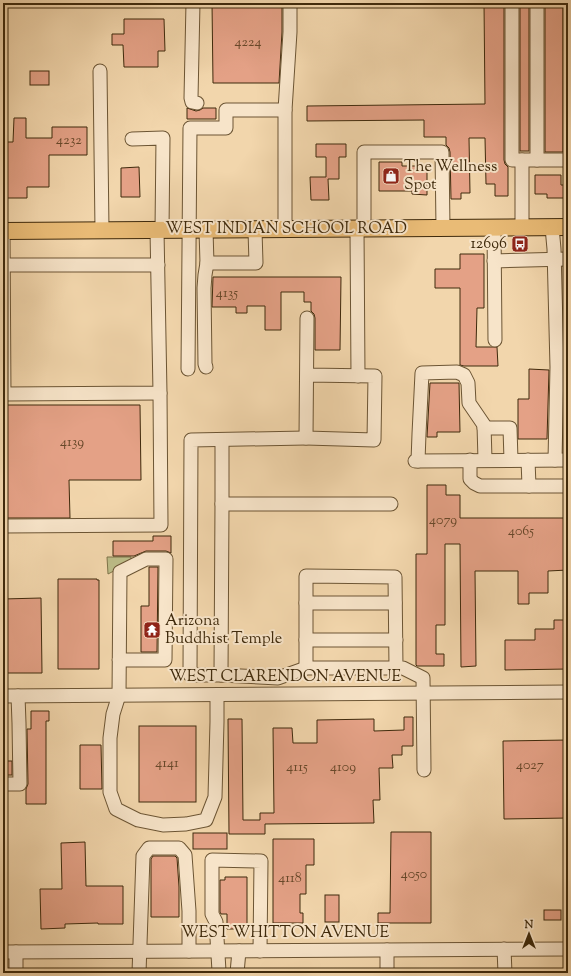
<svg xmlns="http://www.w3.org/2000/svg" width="571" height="976" font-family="'Sorts Mill Goudy',serif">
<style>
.green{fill:#bdbd88;stroke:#7e744a}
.building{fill:#e4a186;stroke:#3f2a0c}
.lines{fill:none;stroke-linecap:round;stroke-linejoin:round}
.minor-casing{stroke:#6c5534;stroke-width:15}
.major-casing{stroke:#3f2a0c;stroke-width:18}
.minor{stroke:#f7e4c9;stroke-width:13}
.major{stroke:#e9bb76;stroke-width:16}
.labels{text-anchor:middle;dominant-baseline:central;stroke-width:4;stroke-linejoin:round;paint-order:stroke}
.number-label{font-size:14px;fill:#68482a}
.poi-label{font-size:16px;fill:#3f2a0c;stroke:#f7e4c9;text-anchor:start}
.street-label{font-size:16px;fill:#3f2a0c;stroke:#f7e4c9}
</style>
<rect width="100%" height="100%" fill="#f2d6ac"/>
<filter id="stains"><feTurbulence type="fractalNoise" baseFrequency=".005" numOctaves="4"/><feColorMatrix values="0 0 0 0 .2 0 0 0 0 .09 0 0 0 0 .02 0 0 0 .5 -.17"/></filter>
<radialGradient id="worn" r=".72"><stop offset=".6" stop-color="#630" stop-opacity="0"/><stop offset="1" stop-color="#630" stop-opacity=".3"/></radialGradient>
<polygon class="green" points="107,557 131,557 131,562 108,574"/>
<g class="building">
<polygon points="212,3 282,3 282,32 279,83 213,83"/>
<polygon points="484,3 504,3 504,160 505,164 508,167 508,196 495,196 495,184 486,184 485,138 469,138 470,193 461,193 461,199 451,199 450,152 449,148 446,145 446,137 424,137 424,120 307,121 307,106 485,104"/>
<rect x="520" y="3" width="9" height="148"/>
<rect x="545" y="3" width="18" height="149"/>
<polygon points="124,19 164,19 165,51 158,51 158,67 124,67 123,45 112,45 112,34 124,34"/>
<rect x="30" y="71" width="19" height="14"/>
<polygon points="187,108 196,111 200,110 203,108 216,108 216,119 187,119"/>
<polygon points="14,118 26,118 26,138 52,138 52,127 87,127 87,155 49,155 49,187 27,187 27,198 3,198 3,142 13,142"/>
<polygon points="316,144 346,144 346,157 339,157 339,179 328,179 329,200 311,200 310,177 326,177 326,157 316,157"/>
<polygon points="379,162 402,162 402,166 427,166 427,195 412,194 412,191 379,191"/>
<polygon points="139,167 140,197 121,197 121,168"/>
<polygon points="535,175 561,175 561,185 568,185 568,198 547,198 547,194 535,194"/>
<polygon points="460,254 484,254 484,308 477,308 476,347 497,347 498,366 464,366 460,365 460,288 435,288 435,269 460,269"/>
<polygon points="213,277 341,277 340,350 315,350 315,318 314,314 311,311 311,302 304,302 304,292 281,292 281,330 265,330 265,306 247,306 247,313 236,313 236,307 212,307"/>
<polygon points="529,369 549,370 547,439 518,439 518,399 529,399"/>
<polygon points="565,370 568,370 568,438 563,438"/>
<polygon points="430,383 459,383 460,432 437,432 437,437 427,437"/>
<polygon points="3,405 140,405 141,480 69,480 70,518 3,518"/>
<polygon points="427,485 446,485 446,495 460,495 460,518 568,518 568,570 548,571 548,593 529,593 529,604 518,604 518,571 475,571 476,666 461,667 460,544 445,544 445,625 436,625 436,654 444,654 444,666 417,666 416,665 416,554 427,554"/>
<polygon points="153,536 171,536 171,553 166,551 146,551 134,556 113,556 113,541 153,541"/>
<polygon points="149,567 158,567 157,652 141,652 141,606 149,606"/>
<polygon points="58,579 97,579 97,580 99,580 99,669 58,669"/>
<polygon points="41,598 42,673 3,673 3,599"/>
<polygon points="554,620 568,620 568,669 505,670 505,640 535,640 535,629 554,629"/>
<polygon points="31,711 49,711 49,721 46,721 46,804 26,804 26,789 28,784 27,729 31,729"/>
<polygon points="404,717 413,717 413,746 402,746 402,755 392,755 393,768 379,768 380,800 373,800 374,823 265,824 265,834 229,834 228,719 242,719 243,820 260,820 260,813 274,813 273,728 292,728 293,743 317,743 317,720 374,719 374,731 404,730"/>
<rect x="139" y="726" width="57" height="76"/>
<polygon points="568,740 568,818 504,819 503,741"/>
<polygon points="80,745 101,745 102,789 80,789"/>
<rect x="3" y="761" width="9" height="14"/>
<polygon points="391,832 431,832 431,923 378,923 378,913 390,913"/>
<rect x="193" y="833" width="34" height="16"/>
<polygon points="273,839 314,839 314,865 306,865 306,894 300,894 300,913 303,913 303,923 273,923"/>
<polygon points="85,842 86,886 123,886 123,924 98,924 98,923 65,924 65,928 41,929 40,889 62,889 61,843"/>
<polygon points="153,856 175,856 177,858 179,887 179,917 151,917 151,859"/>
<polygon points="225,877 247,877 247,929 227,929 227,914 221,914 220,912 220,880 225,880"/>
<rect x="325" y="895" width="14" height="27"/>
<rect x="544" y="910" width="17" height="10"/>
</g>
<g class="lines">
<g class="minor-casing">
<g id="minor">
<polyline points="193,3 191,98 192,102 197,103"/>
<polyline points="512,3 512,160 568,160"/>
<polyline points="100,71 102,230"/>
<polyline points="285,110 290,32 290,3"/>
<polyline points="132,139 163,138 162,230"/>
<polyline points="522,160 522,227"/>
<polyline points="537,160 537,3"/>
<polyline points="494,227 495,340"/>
<polyline points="552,227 554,249 557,367 555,460"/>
<polyline points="357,229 358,376"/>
<polyline points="364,229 364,152 442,152 443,228"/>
<polyline points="206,230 207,263 256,263 255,230"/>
<polyline points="3,231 4,394 160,393 157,230"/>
<polyline points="494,261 568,259"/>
<polyline points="3,265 158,265"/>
<polyline points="206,367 205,364 204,288 205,275 207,263"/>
<polyline points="188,369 190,128 226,128 226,110 285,110 285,229"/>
<polyline points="307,375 375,376 374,440 306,438 307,318"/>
<polyline points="484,428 510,428 511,460"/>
<polyline points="306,438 191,440 190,675 221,675 222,504 391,504"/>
<polyline points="222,440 222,504"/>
<polyline points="470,460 470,479 474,483 480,486 565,486 568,484"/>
<polyline points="528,460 529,486"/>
<polyline points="415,461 568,460"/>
<polyline points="418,461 419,434 422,373 457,372 464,375 468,383 469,403 484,425 485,460"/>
<polyline points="3,526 161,525 160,393"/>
<polyline points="306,603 395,603"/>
<polyline points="306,640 396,640"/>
<polyline points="119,660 165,660 166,559 146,559 120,572 119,695 113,714 110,738 110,792 116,809 138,820 163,825 186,824 206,820 215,797 217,722 217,695"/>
<polyline points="396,668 395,577 306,576 306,668 403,668 423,678 424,770"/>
<polyline points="221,675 278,678 306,668"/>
<polyline points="3,696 568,692"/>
<polyline points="3,784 20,784 19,723 18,696"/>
<polyline points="504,949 505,973"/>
<polyline points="3,952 568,949"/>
<polyline points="16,973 16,952"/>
<polyline points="139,973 143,856 149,848 179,848 185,855 189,911 189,951"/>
<polyline points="218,973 219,971 216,922 212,914 212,860 261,861 260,951"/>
<polyline points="237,973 239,951"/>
<polyline points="387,973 387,950"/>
</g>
</g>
<g class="major-casing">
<polyline id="major" points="3,231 568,227"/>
</g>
<use href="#minor" class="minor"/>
<use href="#major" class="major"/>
</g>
<defs>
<g id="shop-square" transform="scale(0.9)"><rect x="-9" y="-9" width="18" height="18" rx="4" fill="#8f2418" stroke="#f7e4c9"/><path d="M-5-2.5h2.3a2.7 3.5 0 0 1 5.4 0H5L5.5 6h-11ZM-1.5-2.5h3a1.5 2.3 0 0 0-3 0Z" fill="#fff"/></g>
<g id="bus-square" transform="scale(0.9)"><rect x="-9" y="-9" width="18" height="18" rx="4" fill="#8f2418" stroke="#f7e4c9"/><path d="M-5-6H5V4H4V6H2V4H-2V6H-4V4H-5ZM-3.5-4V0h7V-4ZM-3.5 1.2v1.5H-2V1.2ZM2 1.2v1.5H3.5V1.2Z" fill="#fff"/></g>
<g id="temple-square" transform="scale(0.9)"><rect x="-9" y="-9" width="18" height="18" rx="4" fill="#8f2418" stroke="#f7e4c9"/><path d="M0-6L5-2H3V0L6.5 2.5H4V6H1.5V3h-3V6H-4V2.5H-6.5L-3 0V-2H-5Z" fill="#fff"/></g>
</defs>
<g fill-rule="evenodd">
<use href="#shop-square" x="391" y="176"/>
<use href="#bus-square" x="520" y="244"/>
<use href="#temple-square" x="152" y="630"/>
</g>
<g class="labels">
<g class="number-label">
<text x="248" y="43">4224</text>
<text x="69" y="141">4232</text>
<text x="227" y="294">4135</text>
<text x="72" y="443">4139</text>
<text x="443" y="521">4079</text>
<text x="521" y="532">4065</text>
<text x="167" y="764">4141</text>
<text x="530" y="766">4027</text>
<text x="297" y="768">4115</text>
<text x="343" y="768">4109</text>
<text x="414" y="875">4050</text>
<text x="290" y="879">4118</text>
</g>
<g class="poi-label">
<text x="404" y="167">The Wellness<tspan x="404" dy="18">Spot</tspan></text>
<text x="507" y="244" text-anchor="end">12696</text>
<text x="165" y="621">Arizona<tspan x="165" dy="18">Buddhist Temple</tspan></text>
</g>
<g class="street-label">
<text x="286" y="229">WEST INDIAN SCHOOL ROAD</text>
<text x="285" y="677">WEST CLARENDON AVENUE</text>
<text x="285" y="933">WEST WHITTON AVENUE</text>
</g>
</g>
<rect width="571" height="976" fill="none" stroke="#f2d6ac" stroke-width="16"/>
<rect x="4" y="4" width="563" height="968" fill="none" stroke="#3f2a0c" stroke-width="2"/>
<rect x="8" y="8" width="555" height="960" fill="none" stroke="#3f2a0c"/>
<g transform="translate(529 934)" stroke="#f7e4c9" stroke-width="3" paint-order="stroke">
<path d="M0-3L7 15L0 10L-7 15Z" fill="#3f2a0c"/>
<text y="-6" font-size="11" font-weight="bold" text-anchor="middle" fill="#3f2a0c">N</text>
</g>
<rect width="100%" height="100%" filter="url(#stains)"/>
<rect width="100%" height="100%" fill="url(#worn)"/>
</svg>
